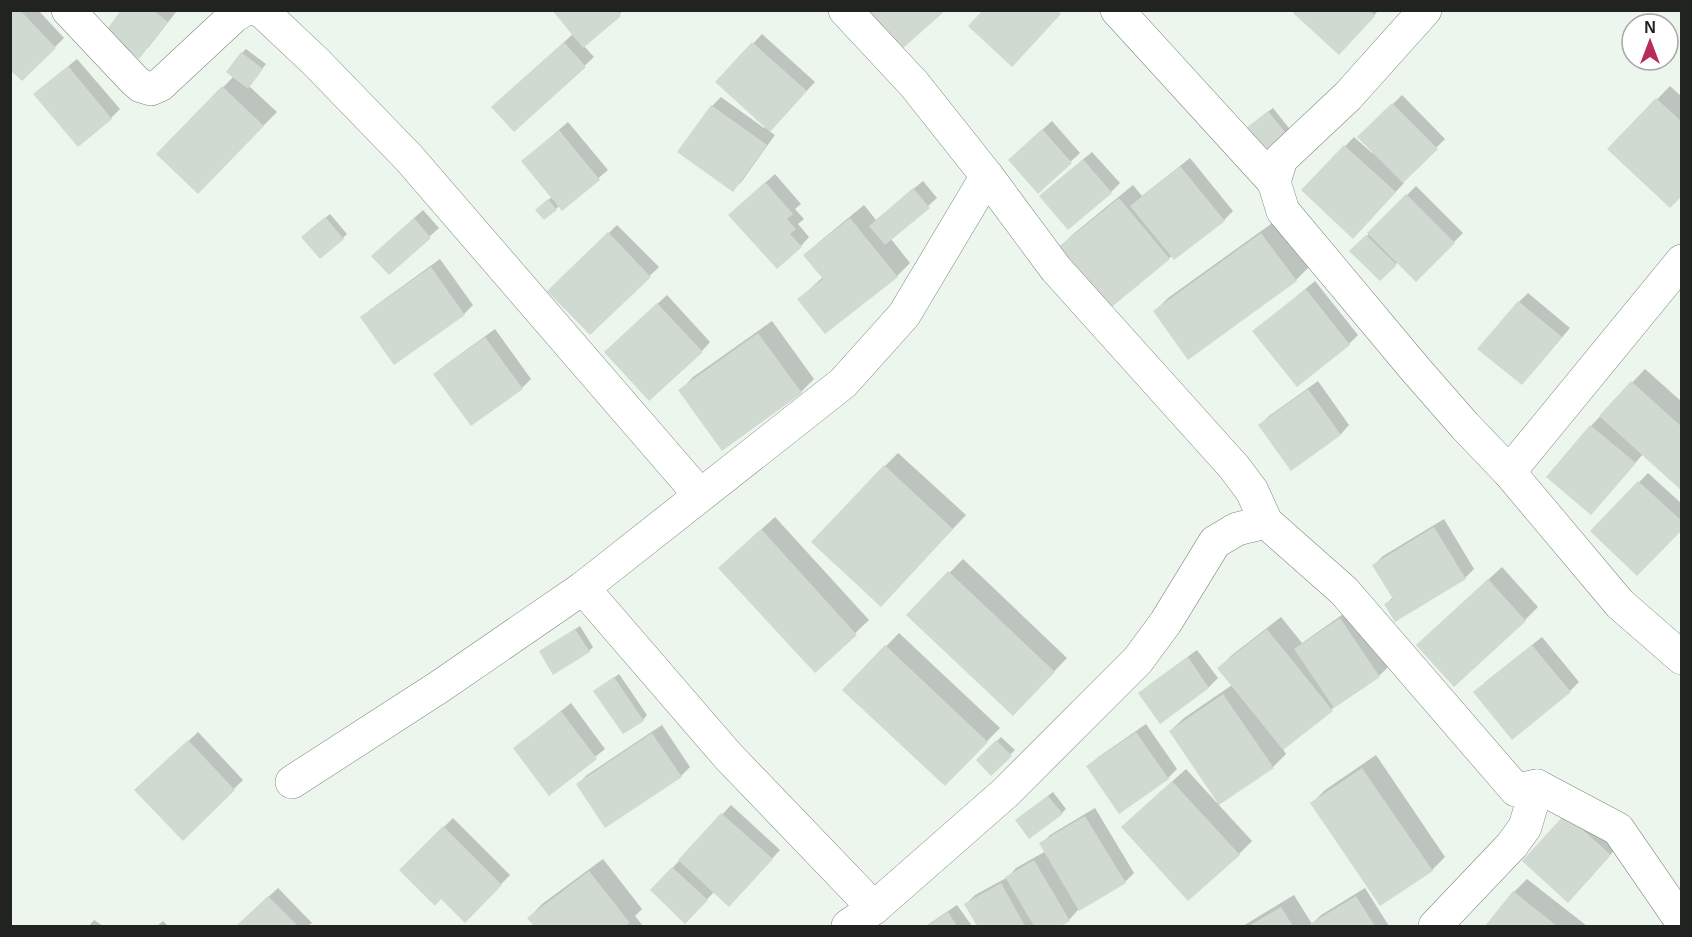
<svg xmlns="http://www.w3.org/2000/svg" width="1692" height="937" font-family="Arial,sans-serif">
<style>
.shadow{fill:#0003}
.building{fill:#d0dad1}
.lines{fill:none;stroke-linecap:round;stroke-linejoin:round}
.minor-casing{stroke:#7f8880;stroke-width:34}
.minor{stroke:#fff;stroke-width:33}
</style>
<rect width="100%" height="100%" fill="#ecf6ed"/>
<g class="shadow">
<polygon points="12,10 38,10 64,38 22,79"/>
<polygon points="123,10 173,10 176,12 148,48"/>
<polygon points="554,10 624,10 583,45 594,57 514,130 502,98 573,34"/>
<polygon points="1297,10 1379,10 1348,44"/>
<polygon points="762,34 815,82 769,131 775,135 742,181 733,190 679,152 712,106 721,97 764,128 766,126 717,82"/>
<polygon points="246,49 266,64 249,86 277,112 198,192 159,154 234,76 242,53"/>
<polygon points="77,59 120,109 111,118 44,86"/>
<polygon points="1670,86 1682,97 1682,195 1609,149"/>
<polygon points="1402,95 1445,139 1402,181 1404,183 1362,228 1303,190 1354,137 1372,153 1374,151 1360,137"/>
<polygon points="1273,108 1292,132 1288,136 1251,125"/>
<polygon points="1052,121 1080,153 1038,192 1019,151"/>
<polygon points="568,122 608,170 562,209 560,205 556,209 541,206 552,197 523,161"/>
<polygon points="1092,152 1120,183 1111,192 1050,187"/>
<polygon points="1190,158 1233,211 1224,220 1169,258 1059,249 1072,235 1133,185 1142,196"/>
<polygon points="775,174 801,204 795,209 804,219 798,224 809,237 801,246 739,206"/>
<polygon points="923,181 937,198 891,239 910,263 897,276 799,299 823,277 805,255 819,242 864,205 876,220"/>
<polygon points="1416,186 1463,233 1416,280 1398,262 1380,279 1352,251"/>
<polygon points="423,210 439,228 430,236 382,247"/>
<polygon points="330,214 347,234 343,238 307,233"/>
<polygon points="1275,221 1309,267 1296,280 1155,311 1168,298"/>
<polygon points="617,225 659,267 590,333 549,291"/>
<polygon points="440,259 473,305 464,314 362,318 371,309"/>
<polygon points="1315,281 1358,335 1349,344 1254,331"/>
<polygon points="1528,293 1570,328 1531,374 1519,302"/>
<polygon points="667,295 710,342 702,351 615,343"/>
<polygon points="772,321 814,379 801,392 680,391 693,377"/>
<polygon points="495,329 531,379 522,388 471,424 435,375 444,366"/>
<polygon points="1645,369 1682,402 1682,489 1643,454 1600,504 1548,477 1591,426"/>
<polygon points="1318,381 1349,425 1341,434 1292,469 1260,425 1269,416"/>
<polygon points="898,453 966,515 894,591 885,466"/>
<polygon points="1648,473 1682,504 1682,528 1592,531"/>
<polygon points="775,517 869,620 815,671 733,555"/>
<polygon points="1444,519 1474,569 1465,578 1395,619 1386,604 1393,597 1374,565 1383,556"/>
<polygon points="963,559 1067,658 1026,701 908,615"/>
<polygon points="1502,567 1538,607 1525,620 1431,632"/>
<polygon points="1349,610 1388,667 1379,676 1338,704 1283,749 1286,754 1273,767 1218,804 1252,841 1239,854 1136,814 1186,769 1217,803 1219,801 1170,731 1184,718 1232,685 1219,668 1232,655 1281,617 1302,643"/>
<polygon points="580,626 593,647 589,651 541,651"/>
<polygon points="899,633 1000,728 958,771 844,690"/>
<polygon points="1542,637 1579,682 1570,691 1484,683"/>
<polygon points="1197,650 1218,678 1209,687 1160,722 1140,694 1149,685"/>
<polygon points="619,674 647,715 643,720 595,691"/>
<polygon points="571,703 605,749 549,793 515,748"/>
<polygon points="1146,724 1177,769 1168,778 1088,767 1097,758"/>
<polygon points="662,725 690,767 681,776 578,784 587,775"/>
<polygon points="198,732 243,780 183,838 145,782"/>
<polygon points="1001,737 1015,750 991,773 978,760"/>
<polygon points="1376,755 1445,857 1432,870 1312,803 1325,790"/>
<polygon points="1053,792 1066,809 1062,813 1021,816"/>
<polygon points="731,805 780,850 738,896 714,892 685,922 652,890"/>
<polygon points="1575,806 1619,845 1577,892"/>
<polygon points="1095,808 1134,873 1125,882 1078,910 1069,920 1058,926 978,926 966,904 975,895 1008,877 1016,868 1046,851 1041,844 1050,835"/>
<polygon points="453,818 510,875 465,921 441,897 401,870"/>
<polygon points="603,859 642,909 635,916 643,926 536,926 529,918 542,904"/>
<polygon points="1527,879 1587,926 1487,926 1514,892"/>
<polygon points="278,888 312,923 308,926 237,926"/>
<polygon points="1365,888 1389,926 1243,926 1294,895 1312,924 1321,915"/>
<polygon points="957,905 972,926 926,926"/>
<polygon points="94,920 103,926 89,926"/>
<polygon points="163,921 168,926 157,926"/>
</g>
<g class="building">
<polygon points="10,10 20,10 56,48 22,81 10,70"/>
<polygon points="121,10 153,10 168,22 139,59 105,32"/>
<polygon points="552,10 617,10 621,16 583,48"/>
<polygon points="868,10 946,10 902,49"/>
<polygon points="983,10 1057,10 1061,14 1012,67 968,26"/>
<polygon points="1295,10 1369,10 1375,16 1339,55 1293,13"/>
<polygon points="564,42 586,67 514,132 491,107"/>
<polygon points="752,42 807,91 770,132 715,82"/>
<polygon points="241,52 263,69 248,89 226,72"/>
<polygon points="68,66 112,119 78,147 33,94"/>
<polygon points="222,86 264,126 198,194 156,154"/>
<polygon points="1656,98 1682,122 1682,196 1670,208 1607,149"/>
<polygon points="1392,103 1438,149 1403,183 1357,137"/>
<polygon points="711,105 767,145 733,192 677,152"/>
<polygon points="1268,111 1289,137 1266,155 1245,129"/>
<polygon points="1042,129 1072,163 1038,194 1008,160"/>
<polygon points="559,130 600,180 562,211 521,161"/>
<polygon points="1344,145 1396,192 1353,239 1301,190"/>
<polygon points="1083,159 1112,193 1068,230 1039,196"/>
<polygon points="1180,166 1225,221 1174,260 1130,206"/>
<polygon points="765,182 793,214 787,219 796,229 790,234 802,247 777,269 728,215"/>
<polygon points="913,188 930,208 885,245 869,226"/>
<polygon points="1406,194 1455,243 1416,282 1367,233"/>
<polygon points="1119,198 1170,259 1108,310 1057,248"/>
<polygon points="548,199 557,210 544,220 535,210"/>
<polygon points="325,217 344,239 320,259 301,237"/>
<polygon points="414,218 431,238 389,275 371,256"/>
<polygon points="850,218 898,277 825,334 797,299 823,279 803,255"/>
<polygon points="608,232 651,277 590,335 547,291"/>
<polygon points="1261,233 1297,281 1188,360 1153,311"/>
<polygon points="1366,235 1397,265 1380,281 1349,251"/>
<polygon points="431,267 465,315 394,365 360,317"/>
<polygon points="1306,289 1350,345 1297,387 1252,331"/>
<polygon points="1518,301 1562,337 1522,385 1477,349"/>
<polygon points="657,303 703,352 649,401 604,352"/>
<polygon points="758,333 802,393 722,451 678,390"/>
<polygon points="485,337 523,389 471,426 433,374"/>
<polygon points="1631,381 1682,427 1682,491 1599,416"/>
<polygon points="1308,389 1341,435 1291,471 1258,425"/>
<polygon points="1590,425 1636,463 1591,515 1546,477"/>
<polygon points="884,465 953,529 881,607 811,542"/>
<polygon points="1638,481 1682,521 1682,530 1637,576 1590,531"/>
<polygon points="1434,527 1466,579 1395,622 1384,604 1393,599 1372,565"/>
<polygon points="761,529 857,635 815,673 718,568"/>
<polygon points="948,571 1055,672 1013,716 906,615"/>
<polygon points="1488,579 1526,621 1454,687 1416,645"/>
<polygon points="1340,618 1380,677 1334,708 1294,649"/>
<polygon points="575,629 590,652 553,675 539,651"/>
<polygon points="1267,629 1333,711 1283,750 1217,668"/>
<polygon points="885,645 988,742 945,786 842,690"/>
<polygon points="1532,645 1571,692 1512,740 1473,692"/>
<polygon points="1188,657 1209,688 1160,724 1138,693"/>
<polygon points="614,677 644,721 623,734 593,691"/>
<polygon points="1223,694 1274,768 1219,805 1169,731"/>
<polygon points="561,711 597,759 549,796 513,748"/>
<polygon points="1136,732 1169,779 1119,814 1086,766"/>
<polygon points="652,733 682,777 605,828 576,784"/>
<polygon points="188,740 235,790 183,841 134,790"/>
<polygon points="996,740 1012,756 991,776 976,760"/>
<polygon points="1362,768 1433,871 1380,906 1310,803"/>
<polygon points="1172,781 1240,855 1188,901 1121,827"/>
<polygon points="1048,796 1063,814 1029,839 1015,820"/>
<polygon points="721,813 773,859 729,907 678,860"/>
<polygon points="1565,814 1611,855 1568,903 1522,861"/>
<polygon points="1085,816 1126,883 1079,911 1039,843"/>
<polygon points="443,826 502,885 465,923 441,899 435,906 399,870"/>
<polygon points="1034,860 1070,921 1061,926 1034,926 1005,877"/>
<polygon points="672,867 708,900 685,924 650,890"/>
<polygon points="589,871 630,923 625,926 534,926 527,918"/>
<polygon points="1001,883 1025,926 977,926 964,904"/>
<polygon points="1513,891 1557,926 1485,926"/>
<polygon points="268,896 298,926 236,926"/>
<polygon points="1356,896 1375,926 1312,926 1310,924"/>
<polygon points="1281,907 1293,926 1249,926"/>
<polygon points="948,912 957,926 927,926"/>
</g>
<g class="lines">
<g class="minor-casing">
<g id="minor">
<polyline points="68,10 134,80 141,86 151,89 160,85 234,16 244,10"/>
<polyline points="258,10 263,12 316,62 409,158 700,495"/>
<polyline points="845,10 914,84 987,176 1056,269 1234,467 1252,491 1266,522 1237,529 1215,542 1166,622 1138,660 1005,793 874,908 848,926"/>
<polyline points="1117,10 1274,182"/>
<polyline points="1425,10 1348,96 1281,159 1274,182 1283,211 1416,370 1465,426 1509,472 1620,604 1682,658"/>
<polyline points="1509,472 1682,261"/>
<polyline points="1266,522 1344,591 1516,790 1537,786 1525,827 1512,845 1435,926"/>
<polyline points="583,588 728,756 874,908"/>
<polyline points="292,782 439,687 583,588 843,383 904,315 987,176"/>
<polyline points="1537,786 1618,829 1682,922"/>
</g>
</g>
<use href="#minor" class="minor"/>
</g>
<rect width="1692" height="937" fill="none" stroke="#202320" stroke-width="24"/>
<g transform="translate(1650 42)"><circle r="28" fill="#ffffff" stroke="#a6a7a6" stroke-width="1.5"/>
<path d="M0-4.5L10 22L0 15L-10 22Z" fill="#b92b5a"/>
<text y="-9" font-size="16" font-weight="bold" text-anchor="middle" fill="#202320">N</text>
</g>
</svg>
